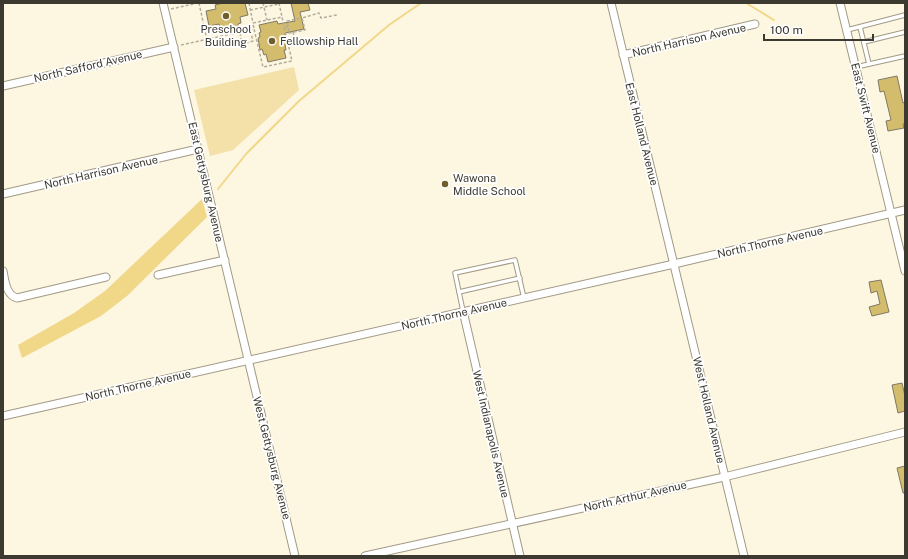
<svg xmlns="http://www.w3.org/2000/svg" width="908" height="559" font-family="'Public Sans',sans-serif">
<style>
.green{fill:#f3e1a9}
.water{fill:#f1d889}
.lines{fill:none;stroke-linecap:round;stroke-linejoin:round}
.stream{stroke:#f1d889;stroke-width:2}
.building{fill:#d4bc6d;stroke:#7f7965}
.service-casing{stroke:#a19a86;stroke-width:5.5}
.minor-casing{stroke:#a19a86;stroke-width:9}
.path{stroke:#b2ac9c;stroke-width:1.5;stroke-dasharray:3 2;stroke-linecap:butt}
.service{stroke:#fff;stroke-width:3.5}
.minor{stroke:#fff;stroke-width:7}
.poi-dot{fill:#6e5e2c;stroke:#fff;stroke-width:1.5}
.labels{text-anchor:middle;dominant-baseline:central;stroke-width:3.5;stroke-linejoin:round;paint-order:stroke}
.poi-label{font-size:11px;fill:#3b3930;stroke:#fff;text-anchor:start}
.street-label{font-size:11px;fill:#3b3930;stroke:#fff}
</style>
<rect width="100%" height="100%" fill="#fdf6e0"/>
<polygon class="green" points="294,67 299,90 233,150 210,156 194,90"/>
<polygon class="water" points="202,199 207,217 127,296 101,316 22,358 18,345 74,313 105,291"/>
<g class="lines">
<g class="stream">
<polyline points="746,3 774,20"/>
<polyline points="218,189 246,154 299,101 389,25 421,3"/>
</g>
</g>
<g class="building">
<polygon points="223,3 245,3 248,15 240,17 241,23 238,24 238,26 225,29 225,27 220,28 219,24 209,26 206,11 216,9 215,5"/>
<polygon points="291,3 308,3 310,10 300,12 304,29 285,33 287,43 285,44 286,50 284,50 286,58 268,62 266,54 264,55 262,49 260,50 258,38 260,37 259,33 261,32 259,25 277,21 278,24 295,21"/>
<polygon points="897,76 903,103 905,102 905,123 903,124 904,128 888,131 886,121 891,120 884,91 880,92 878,80"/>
<polygon points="881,280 889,312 872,316 869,307 880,304 877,291 871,293 869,282"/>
<polygon points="902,383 905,396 905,411 898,413 892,385"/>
<polygon points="905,466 905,493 903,493 897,468"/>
</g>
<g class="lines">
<g class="service-casing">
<g id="service">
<polyline points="860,27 869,64"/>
<polyline points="847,30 905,15"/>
<polyline points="864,42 905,32"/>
<polyline points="856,67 905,56"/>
<polyline points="459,292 520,278"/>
<polyline points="463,311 455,273 515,260 524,298"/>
</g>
</g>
<g class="minor-casing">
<g id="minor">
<polyline points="163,3 295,556"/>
<polyline points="611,3 744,556"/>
<polyline points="840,3 905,271"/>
<polyline points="623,55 755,24"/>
<polyline points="3,86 174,47"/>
<polyline points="3,194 198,149"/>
<path d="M3,271C5,281 6,295 17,298L106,277"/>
<polyline points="158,275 225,260"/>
<polyline points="463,311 520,556"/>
<polyline points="3,416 674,264 905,210"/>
<polyline points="365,556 724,477 905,432"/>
</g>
</g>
<g class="path">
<polyline points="199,3 208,45"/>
<polyline points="249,3 253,23"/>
<polyline points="263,3 267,20"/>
<polyline points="279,3 282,17"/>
<polyline points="171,9 198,3"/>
<polyline points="250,10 279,4"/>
<polyline points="288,26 287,21 302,18"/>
<polyline points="285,27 288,26 289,33 305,30 302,18 319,13 321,18 337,15"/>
<polyline points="293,32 295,41"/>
<polyline points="240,33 242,44 253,41 250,30"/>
<polyline points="181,45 254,29 263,67 292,61 282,17 253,23 254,29"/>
</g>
<use href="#service" class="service"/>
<use href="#minor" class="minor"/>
</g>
<g class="poi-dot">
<circle cx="226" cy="16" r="4"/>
<circle cx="272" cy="41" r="4"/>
<circle cx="445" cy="184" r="4"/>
</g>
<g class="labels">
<g class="poi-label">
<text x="226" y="29" text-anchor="middle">Preschool<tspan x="226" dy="13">Building</tspan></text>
<text x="280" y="41">Fellowship Hall</text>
<text x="453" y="178">Wawona<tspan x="453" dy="13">Middle School</tspan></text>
</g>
<g class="street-label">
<text transform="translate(689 40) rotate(-13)">North Harrison Avenue</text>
<text transform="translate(88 66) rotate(-13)">North Safford Avenue</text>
<text transform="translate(866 108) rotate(76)">East Swift Avenue</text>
<text transform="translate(642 134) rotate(76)">East Holland Avenue</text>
<text transform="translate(101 172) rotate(-13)">North Harrison Avenue</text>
<text transform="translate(206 182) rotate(77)">East Gettysburg Avenue</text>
<text transform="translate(770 242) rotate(-13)">North Thorne Avenue</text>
<text transform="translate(454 314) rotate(-13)">North Thorne Avenue</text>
<text transform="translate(138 385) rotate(-13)">North Thorne Avenue</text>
<text transform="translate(709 410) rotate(77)">West Holland Avenue</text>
<text transform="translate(491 434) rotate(77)">West Indianapolis Avenue</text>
<text transform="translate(272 458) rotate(76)">West Gettysburg Avenue</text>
<text transform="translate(635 496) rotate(-13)">North Arthur Avenue</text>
</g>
</g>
<rect width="908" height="559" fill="none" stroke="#3b3930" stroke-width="8"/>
<path d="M764 34v6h109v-6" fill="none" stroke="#3b3930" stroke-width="2"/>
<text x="770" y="34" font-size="12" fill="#3b3930" stroke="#ffffff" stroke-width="3" paint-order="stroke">100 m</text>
</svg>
